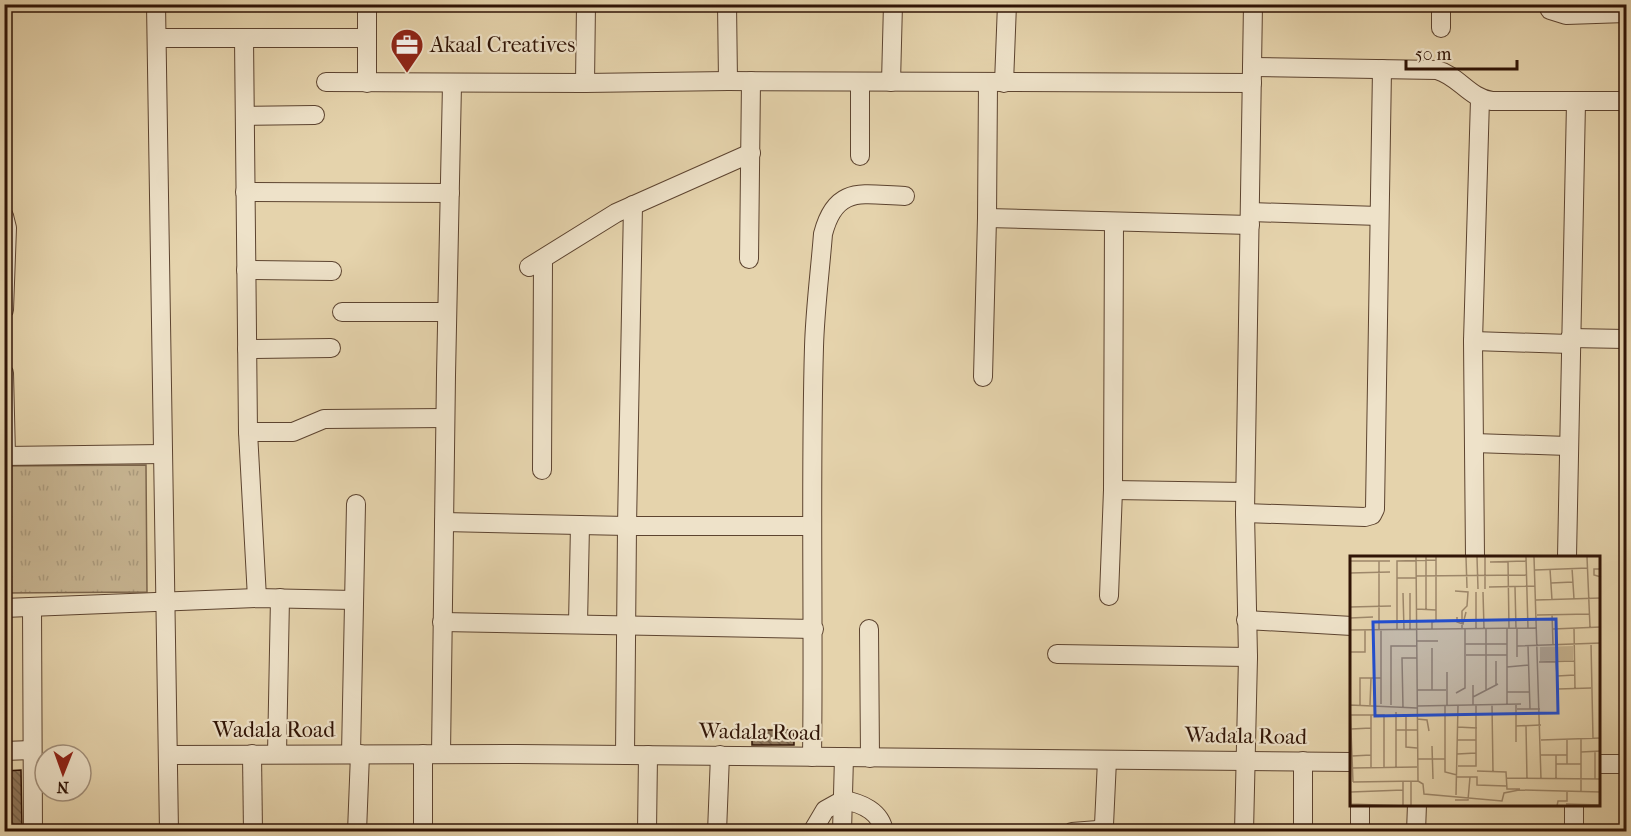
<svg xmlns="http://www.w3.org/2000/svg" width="1631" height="836" font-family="'IM FELL French Canon',serif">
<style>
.park{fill:url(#park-tufts);stroke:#7b644b;stroke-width:1.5}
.building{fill:url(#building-back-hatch);stroke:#301406;stroke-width:1.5}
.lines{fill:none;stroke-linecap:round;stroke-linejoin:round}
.minor-casing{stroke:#5d4430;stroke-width:20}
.minor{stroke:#eee2c9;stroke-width:18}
.labels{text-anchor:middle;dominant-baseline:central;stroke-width:4.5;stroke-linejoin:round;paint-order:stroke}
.poi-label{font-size:22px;fill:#301406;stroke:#eee2c9;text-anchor:start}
.street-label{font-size:22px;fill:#301406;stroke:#eee2c9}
.inset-road{fill:none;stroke:#9d876a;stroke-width:1.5}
.view{fill:#1d4ed8;fill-opacity:0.15;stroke:#1d4ed8;stroke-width:3}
.inset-edge{fill:none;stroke:#301406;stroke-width:3}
</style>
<defs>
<pattern id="park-tufts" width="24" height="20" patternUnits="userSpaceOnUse" patternTransform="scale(1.5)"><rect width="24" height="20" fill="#c6b390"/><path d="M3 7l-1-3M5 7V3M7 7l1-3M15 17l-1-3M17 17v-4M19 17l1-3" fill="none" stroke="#aa997b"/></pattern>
<pattern id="building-back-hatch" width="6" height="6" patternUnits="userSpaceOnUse" patternTransform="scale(1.5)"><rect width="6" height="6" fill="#8e775c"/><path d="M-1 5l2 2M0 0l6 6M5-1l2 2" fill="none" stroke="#74604a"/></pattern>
</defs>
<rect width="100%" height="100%" fill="#e5d3ac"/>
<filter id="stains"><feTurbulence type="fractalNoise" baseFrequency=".00333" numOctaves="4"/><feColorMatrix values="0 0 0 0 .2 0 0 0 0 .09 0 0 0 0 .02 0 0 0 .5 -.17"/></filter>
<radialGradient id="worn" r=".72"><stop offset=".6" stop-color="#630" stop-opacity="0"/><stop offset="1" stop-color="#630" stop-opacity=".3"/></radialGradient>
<polygon class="park" points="146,465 147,592 5,593 5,466"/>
<g class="building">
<rect x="752" y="730" width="42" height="15"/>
<polygon points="21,770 22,831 6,831 5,771"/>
</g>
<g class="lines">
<g class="minor-casing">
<g id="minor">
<polyline points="156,4 169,832"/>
<polyline points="727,4 728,81"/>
<polyline points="1547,4 1550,10 1566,15 1626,13"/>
<polyline points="1441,28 1441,4"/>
<polyline points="157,38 366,38"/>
<polyline points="244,38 248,432 257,598"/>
<path d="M1252,67L1437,70C1459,76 1469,98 1492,101H1626"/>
<polyline points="326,82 585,83 728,81 1252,83"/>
<polyline points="891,82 893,4"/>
<polyline points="367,83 367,4"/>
<polyline points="585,83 586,4"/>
<polyline points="1004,83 1007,4"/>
<polyline points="245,116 315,115"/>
<polyline points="860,156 860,82"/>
<polyline points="245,192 450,193"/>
<polyline points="1250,212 1379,216"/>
<polyline points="4,216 7,228 4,310"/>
<polyline points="987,218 1250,225"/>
<polyline points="749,259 751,81"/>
<polyline points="529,267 616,213 751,153"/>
<polyline points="246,270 332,271"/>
<polyline points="342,312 447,312"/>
<polyline points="1570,338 1626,339"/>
<polyline points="1473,341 1570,344"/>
<polyline points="247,349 331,348"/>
<polyline points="4,373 6,456"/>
<polyline points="983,377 987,218 988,83"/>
<polyline points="248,432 293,432 324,419 445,418"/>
<polyline points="1474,443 1568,446"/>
<polyline points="4,456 163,454"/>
<polyline points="542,470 543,260"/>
<polyline points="1113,490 1245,492"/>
<polyline points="1245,513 1365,517 1372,515 1375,509 1382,69"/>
<polyline points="444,522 627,526 812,526"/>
<polyline points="1475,557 1473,341 1480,99"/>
<polyline points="1567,557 1576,102"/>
<polyline points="1109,596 1113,490 1114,222"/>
<polyline points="32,607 33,832"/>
<polyline points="4,608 257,598 354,600"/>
<polyline points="1246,620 1352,626"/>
<polyline points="442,622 814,629"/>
<polyline points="578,624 580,525"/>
<polyline points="869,629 870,758"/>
<polyline points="1057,654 1248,657"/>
<polyline points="4,751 32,750"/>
<polyline points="252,754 253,832"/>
<polyline points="277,754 280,598"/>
<polyline points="351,754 356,504"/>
<polyline points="423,754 423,832"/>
<polyline points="441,754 446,375 452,84"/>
<polyline points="168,755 518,754 1352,762"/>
<polyline points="625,755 627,526 633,205"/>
<path d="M812,757C814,620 810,484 814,347C815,310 820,272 823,234C836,184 863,195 905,196"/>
<polyline points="1600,764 1626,764"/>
<polyline points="357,832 360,754"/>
<polyline points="647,832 648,755"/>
<polyline points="717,832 720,755"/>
<path d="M812,832L825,810L843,800C861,803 881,811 884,832"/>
<polyline points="842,832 844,757"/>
<polyline points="1072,832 1098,830 1104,825 1107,760"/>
<polyline points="1244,832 1248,657 1245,513 1253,4"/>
<polyline points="1303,832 1303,761"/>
<polyline points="1360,832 1360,804"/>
<polyline points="1416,832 1417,804"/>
<polyline points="1574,832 1574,804"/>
</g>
</g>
<use href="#minor" class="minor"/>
</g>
<defs>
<g id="office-pin" transform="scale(1.725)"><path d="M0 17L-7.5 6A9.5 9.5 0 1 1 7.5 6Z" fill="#8f2418" stroke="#eee2c9"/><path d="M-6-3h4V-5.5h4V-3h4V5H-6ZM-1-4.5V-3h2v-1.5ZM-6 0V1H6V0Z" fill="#fff"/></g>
</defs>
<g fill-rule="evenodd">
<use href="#office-pin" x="407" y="45"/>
</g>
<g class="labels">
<g class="poi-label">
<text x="430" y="45">Akaal Creatives</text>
</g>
<g class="street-label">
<text x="274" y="730">Wadala Road</text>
<text transform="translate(760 732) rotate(1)">Wadala Road</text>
<text transform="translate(1246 736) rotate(1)">Wadala Road</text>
</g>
</g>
<g transform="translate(1350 556)">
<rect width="250" height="250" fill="#e5d3ac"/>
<path d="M223,90V104L190,105V91Z" fill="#c6b390"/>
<path class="inset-road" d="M66,1L68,225L73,228L74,238L152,245L154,237L169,234L251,236M116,1L117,32M127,1L128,33M135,1V33M176,1L178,73M184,1L191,223M237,1L240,71M0,5H40M29,5V74M158,5L159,73M140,6L176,5M222,12L224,43M200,13L202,44M251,13H244V19L251,21M185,14L238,12M0,17L40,16M66,20L176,19M47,22H66M201,27L223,26M139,31L185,30M165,31L166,73M105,35L118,36L117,50L112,55V73M133,36L134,73M53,37L54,74M60,37V74M186,44L251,42M0,51L41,50M67,53L86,54M76,53V1M202,58L203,89M187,59L240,58M107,61V66L113,68L116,56M0,62L23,61M224,72L225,133M126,73V36M136,73V135M157,73V148M203,73L251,71M0,74L187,72M47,74V5L86,4M82,74V66L86,65V1M66,85H88M241,87L243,183M115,88H157M167,90L251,87M178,90L180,153M82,92V134M0,96H15V74M116,99H157M167,101V73M146,105V129M189,106L224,105M206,106L208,133L241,132M157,111L179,109M97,116V149M207,120L225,119M123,129V149M67,134H96M157,136H180M106,137L115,132V73M123,141L148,128M31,148V74M0,149L3,226M0,149L67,152M10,149V122H31M20,149L21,122M41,149V90H67M142,149L143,216M67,150L171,148M95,150V216L107,219M53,152L52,102H67M167,153H190M46,156V211M1,159H34V212M56,161V191L67,192M67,163L77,164L79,175M166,170L191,169M176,170L177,223M107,171L127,172M1,173L21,172M46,174H67M217,183V208M107,184H126M191,184L251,182M166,186V148M82,190L83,223M231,196L251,195M245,196V223M107,198L126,197M191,199H217M206,199V223M2,200L21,199M68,203H95M206,208H231M108,210H126V149M2,212L67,211M21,212V159M127,215L156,216L157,233H170M107,221H127V229L156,230M157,222L251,223M0,226L1,249M3,226L68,225M53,226V250M61,226V250M1,236L53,234M231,236V183M106,239L108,149M105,244H118L120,221M1,248L56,250M216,248L251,249M207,250L208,245H217V236"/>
<path class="view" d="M206,63L208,157L25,160L23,66Z"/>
<rect width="250" height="250" class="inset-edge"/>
</g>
<rect width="1631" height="836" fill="none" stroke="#e5d3ac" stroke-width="24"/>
<rect x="6" y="6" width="1619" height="824" fill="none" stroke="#301406" stroke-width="3"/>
<rect x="12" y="12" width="1607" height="812" fill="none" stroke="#301406" stroke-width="1.5"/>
<g transform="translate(63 773) rotate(181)"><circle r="28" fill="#eee2c9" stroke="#a2907b" stroke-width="1.5"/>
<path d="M0-4.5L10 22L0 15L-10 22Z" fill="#8f2418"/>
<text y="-9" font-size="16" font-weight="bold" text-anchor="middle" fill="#301406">N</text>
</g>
<path d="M1406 60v9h111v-9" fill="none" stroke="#301406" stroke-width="3"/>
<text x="1415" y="60" font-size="18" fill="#301406" stroke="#eee2c9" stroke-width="4.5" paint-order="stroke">50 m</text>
<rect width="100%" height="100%" filter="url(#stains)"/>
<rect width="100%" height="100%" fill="url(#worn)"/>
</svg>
